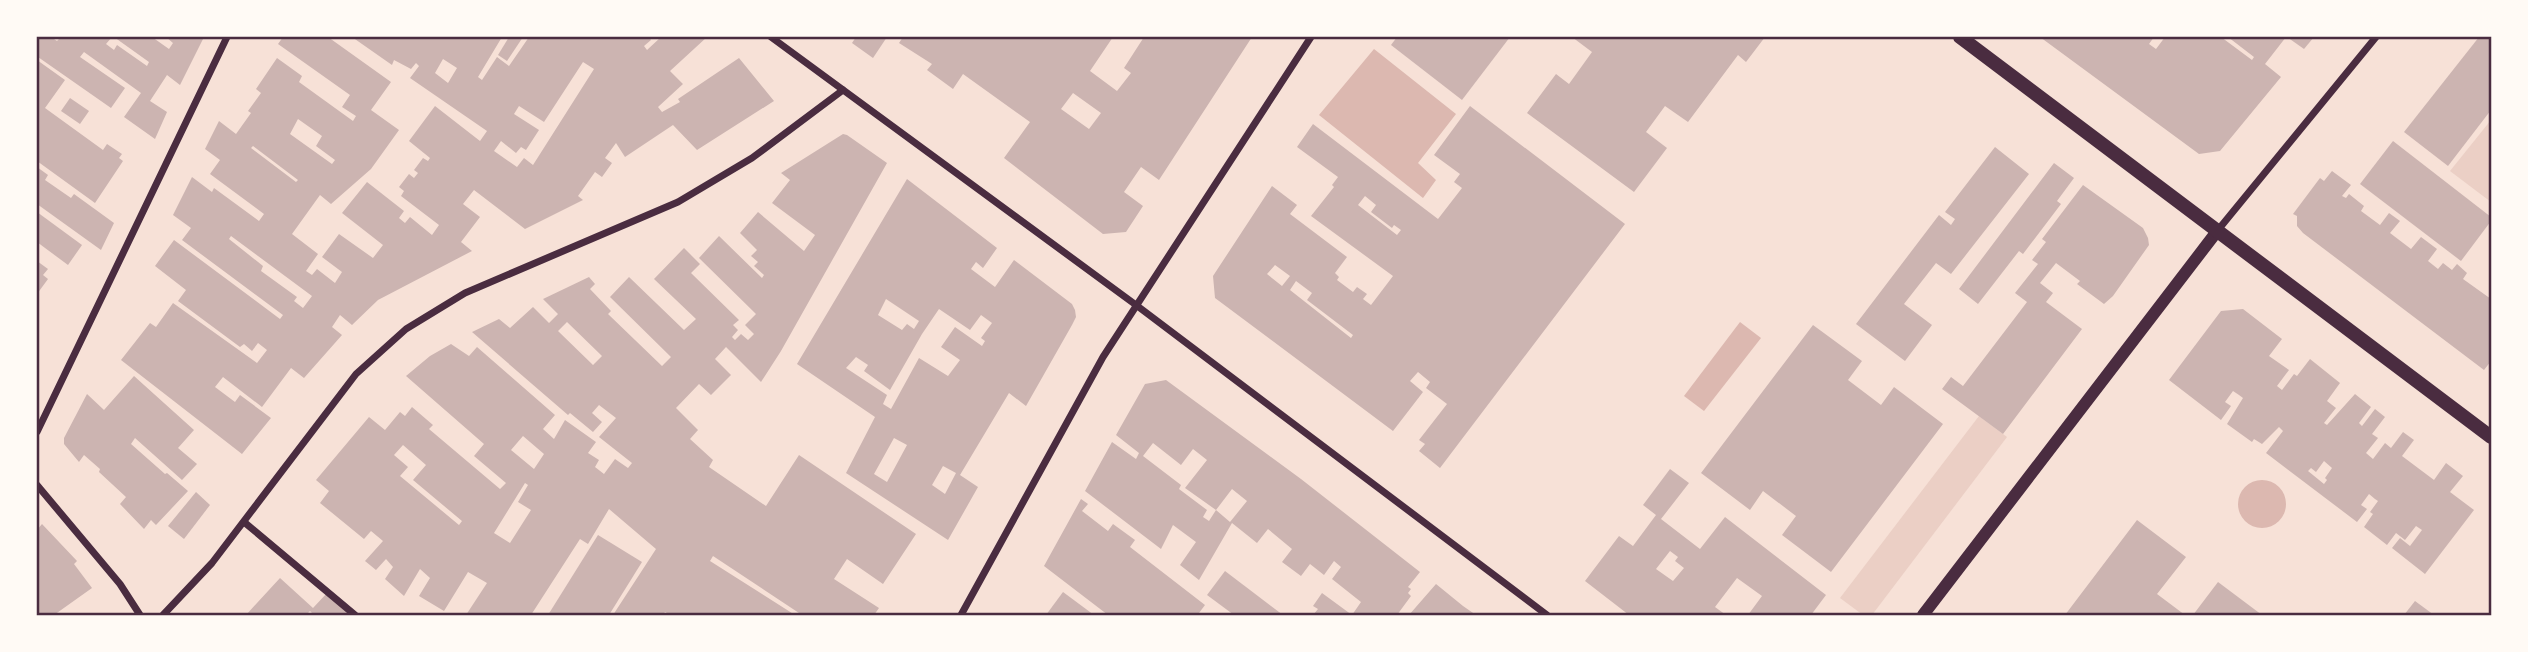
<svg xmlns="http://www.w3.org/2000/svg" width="2528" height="652" font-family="Lato,sans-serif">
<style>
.green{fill:#ebcfc5}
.water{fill:#dcb8b0}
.building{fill:#ccb4b1;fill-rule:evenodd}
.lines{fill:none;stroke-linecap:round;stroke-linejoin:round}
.minor{stroke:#4a2c40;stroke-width:7}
.tertiary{stroke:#4a2c40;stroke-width:12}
.secondary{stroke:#4a2c40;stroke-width:14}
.neatline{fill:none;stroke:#4a2c40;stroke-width:2.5}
</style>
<rect width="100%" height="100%" fill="#f7e1d7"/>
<g class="green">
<polygon points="2491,120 2491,202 2450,171"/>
<polygon points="1979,416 2007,437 1872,615 1863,615 1840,598"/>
</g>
<g class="water">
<polygon points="1374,49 1456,114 1418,163 1436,180 1423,198 1319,115"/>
<polygon points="1740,322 1761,338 1704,411 1684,396"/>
<circle cx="2262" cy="504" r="24"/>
</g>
<g class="building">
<polygon points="37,37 51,37 57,41 61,37 112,37 106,44 114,50 117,45 147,66 149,62 114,37 152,37 169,49 173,43 166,37 204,37 180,85 167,75 150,101 167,112 155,139 124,117 141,93 84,52 80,57 125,88 111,108 38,57 37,59"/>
<path d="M283,37H328L391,82L371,110L399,130L371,169L331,204L320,195L292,234L318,254L306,271L312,275L317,269L335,283L342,272L322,257L339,234L373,258L383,245L342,213L367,182L404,211L399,218L405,223L410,217L432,235L439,225L401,196L404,191L399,187L409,174L414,178L418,173L414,170L423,158L428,161L430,158L409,141L435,106L480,141L487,131L410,78L419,66L416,63L411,69L394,60L392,65L352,37H502L478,77L482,80L497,57L509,66L529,37H649L651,40L644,46L647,50L661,37H707L670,71L683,84L658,107L662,112L680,102L678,99L739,58L774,101L697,150L673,125L625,157L616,143L605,158L612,163L602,177L595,172L578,196L583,200L525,229L474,190L463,204L480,217L461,242L472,251L378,300L352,325L340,315L332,327L342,335L304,378L291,368L262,407L223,377L215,387L235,402L240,395L271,418L242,454L121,360L150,323L156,327L173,303L257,363L267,350L258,343L252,351L244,344L240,347L178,301L186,290L155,266L174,240L280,319L283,315L182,240L191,228L173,215L192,177L212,192L214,188L259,221L264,214L210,174L220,160L205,149L219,121L236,134L251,113L248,111L261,93L256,89L277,58L302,76L299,82L353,121L356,116L342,107L350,95L278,44ZM443,59L457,68L448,83L435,73ZM583,62L594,69L533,165L524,158L517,167L494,151L501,141L516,153L521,147L526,150L539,130L514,114L519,106L544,122ZM298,119L322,136L316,146L335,160L332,164L290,134ZM253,146L298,180L296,182L251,148ZM231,236L312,296L303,308L294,301L297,297L261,271L263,266L229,239Z"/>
<polygon points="509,37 523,37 507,61 498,55"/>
<polygon points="856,37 887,37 873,58 852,43"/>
<path d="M903,37H1113L1090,71L1117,91L1131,73L1124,68L1144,37H1252L1159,180L1141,167L1124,192L1143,206L1126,232L1103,234L1004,158L1030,122L963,74L953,89L927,70L932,64L899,43ZM1073,93L1101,113L1089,129L1061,109Z"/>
<polygon points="1397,37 1510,37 1462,100 1391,45"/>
<polygon points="1572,37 1765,37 1746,62 1738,55 1688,122 1665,106 1646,132 1667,148 1634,192 1527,113 1556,74 1569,84 1592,52"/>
<polygon points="2040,37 2154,37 2149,44 2156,49 2165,37 2221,37 2252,60 2254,57 2228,37 2286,37 2265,64 2281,77 2220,151 2199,154"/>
<polygon points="2287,37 2314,37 2304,49"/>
<polygon points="2479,37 2491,37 2491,110 2448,166 2404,132"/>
<polygon points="37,60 65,80 45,108 103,150 107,144 122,154 119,158 123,161 95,203 37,161"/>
<polygon points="70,98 89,111 80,124 61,111"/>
<path d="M1470,106L1625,224L1440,468L1419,451L1425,444L1419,440L1447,404L1426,388L1430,382L1418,372L1410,381L1423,392L1393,431L1215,298L1213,276L1272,186L1297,205L1290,214L1347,257L1335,273L1339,277L1337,280L1353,292L1357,287L1367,294L1363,299L1371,305L1393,276L1311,216L1334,187L1332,185L1338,177L1297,147L1313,124L1438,219L1462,188L1454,182L1460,174L1434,155ZM1365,196L1376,205L1371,212L1392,228L1394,225L1401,230L1397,235L1358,205ZM1275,265L1290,276L1282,286L1267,274ZM1296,281L1312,293L1307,300L1353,335L1351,338L1290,290Z"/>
<path d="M843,134L847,135L887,163L781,351L761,382L726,347L715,359L731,375L711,395L699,384L676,408L698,430L690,439L713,460L709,467L766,506L799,455L916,534L883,584L847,559L834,579L879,608L874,615H802L713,556L710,561L795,615H671L665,612L663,615H613L656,549L609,509L588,544L580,539L531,615H466L487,583L468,572L444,611L419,596L430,578L420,569L404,596L385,579L393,567L386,559L376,570L365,561L383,541L371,531L364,539L320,503L329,491L316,480L369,417L385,430L400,412L405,416L412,407L433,425L429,429L500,489L506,483L474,456L484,444L406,376L430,356L451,344L469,356L477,347L555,415L543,429L554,439L565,420L596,442L588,453L599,460L595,467L604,474L615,459L628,468L632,463L599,437L616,418L599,405L592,413L602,422L593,432L570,413L568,415L472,332L499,319L510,328L533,307L549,323L558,314L543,299L589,277L595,284L590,289L611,311L608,314L662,366L671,357L610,297L629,277L684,330L696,319L654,279L684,248L700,264L691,273L739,320L733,325L738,330L732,337L735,340L741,334L748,340L754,334L745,325L756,314L699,258L719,236L762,278L764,275L754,266L758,262L751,256L757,250L740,233L758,212L804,251L815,235L772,203L790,180L781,173ZM567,322L602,356L593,365L558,331ZM523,436L544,454L534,469L511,450ZM403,445L426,465L413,480L462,521L459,525L400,476L408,467L394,455ZM525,483L528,485L518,502L531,510L510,543L494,533Z"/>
<polygon points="2393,141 2491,217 2491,221 2461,261 2360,184"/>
<polygon points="1995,147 2029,174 1951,274 1936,263 1904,304 1932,325 1905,361 1856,324 1939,215 1951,225 1955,219 1945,212"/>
<polygon points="2054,163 2074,178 2057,201 2061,204 2023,254 2019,251 1978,304 1959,289"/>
<polygon points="37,167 48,175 45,180 71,198 74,194 114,223 101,250 37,204"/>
<polygon points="2332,171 2351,185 2342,196 2346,198 2349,194 2364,206 2361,211 2380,225 2389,213 2400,221 2390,233 2411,249 2421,237 2437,249 2428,261 2438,269 2443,263 2452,270 2457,264 2467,273 2463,279 2491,299 2491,361 2484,370 2303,233 2297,226 2297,216 2293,214 2320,178 2324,181"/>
<path d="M907,179L997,248L983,268L976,262L971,269L995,287L1014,260L1072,304L1075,310L1076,317L1072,325L1026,406L1009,393L960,475L978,487L948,540L846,473L875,417L797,364ZM886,299L919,321L914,329L907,324L902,330L878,315ZM939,309L970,330L981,315L992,323L981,338L985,341L982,346L955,327L941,347L960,360L948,376L919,358L891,409L883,404L887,395L846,368L856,357L868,365L864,371L890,390L922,334ZM894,438L907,445L887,482L874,474ZM943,466L956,473L945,494L932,485Z"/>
<polygon points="2083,185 2143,228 2148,238 2149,245 2113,296 2104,304 2077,284 2080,281 2056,263 2040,283 2053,293 2046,302 2082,329 2003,434 1942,389 1951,377 1963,386 2027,302 2015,293 2038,264 2032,260 2046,242 2042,239"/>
<polygon points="37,212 82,245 68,265 37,242"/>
<polygon points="37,261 48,269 43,275 48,279 37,294"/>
<path d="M2243,309L2282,339L2269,356L2289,370L2277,386L2282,390L2294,374L2297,376L2310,359L2340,383L2327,401L2336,408L2324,423L2327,425L2355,394L2371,407L2359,423L2362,426L2375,409L2385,417L2372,434L2378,438L2366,453L2373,459L2385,443L2391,448L2403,432L2414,440L2402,456L2434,480L2446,463L2463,476L2450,492L2474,510L2425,574L2392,548L2400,538L2410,546L2422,530L2416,526L2405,540L2396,533L2387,545L2364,527L2373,514L2370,512L2378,501L2375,499L2369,494L2361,505L2367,509L2357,522L2266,453L2283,431L2279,427L2262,444L2254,439L2252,442L2227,424L2243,398L2239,395L2233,391L2225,402L2231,406L2221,420L2169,380L2221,311ZM2324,461L2332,468L2325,478L2327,480L2324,484L2308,471L2311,468L2316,472Z"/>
<polygon points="1813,325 1862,361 1848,380 1881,405 1894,387 1943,424 1831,572 1782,535 1796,516 1763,491 1750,510 1701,473"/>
<polygon points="134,376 194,430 178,448 197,464 182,480 135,438 131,444 165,474 167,473 188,491 156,525 151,520 144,529 120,504 126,497 99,472 100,469 84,455 79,462 64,444 64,438 87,394 104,410"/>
<path d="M1166,380L1301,479L1420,572L1408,587L1411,589L1408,593L1411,596L1397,615H1313L1318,609L1313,606L1322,593L1352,615L1361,602L1332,579L1341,567L1334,561L1324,575L1310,564L1301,576L1282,562L1292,549L1268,529L1257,543L1232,523L1199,580L1180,565L1196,542L1173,525L1161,549L1085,491L1112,442L1136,459L1139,453L1116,435L1145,384ZM1153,443L1181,465L1193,449L1207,460L1185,488L1216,510L1232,489L1247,501L1230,522L1216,510L1209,521L1203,517L1207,510L1179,489L1181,485L1143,456Z"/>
<path d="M1670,469L1689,483L1661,519L1700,549L1725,517L1826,595L1811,615H1748L1762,596L1737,578L1715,607L1726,615H1629L1585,581L1619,536L1633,546L1656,515L1643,505ZM1670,551L1678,557L1675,561L1684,568L1673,581L1656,569Z"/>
<polygon points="196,492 210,505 184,539 168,526"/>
<polygon points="1081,499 1088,504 1082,511 1108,531 1113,524 1135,540 1130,547 1205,605 1199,613 1202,615 1108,615 1044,566"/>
<polygon points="2137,520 2186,557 2157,594 2185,615 2065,615"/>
<polygon points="42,524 77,561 74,564 92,588 54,615 37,615 37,530"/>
<polygon points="598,535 642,562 609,615 548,615"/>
<polygon points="1225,571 1283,615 1234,615 1207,595"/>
<polygon points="280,578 313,608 327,593 352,615 314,615 310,611 306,615 246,615"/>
<polygon points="2218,582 2262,615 2193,615"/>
<polygon points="1436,584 1463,606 1476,615 1409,615"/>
<polygon points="1063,592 1094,615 1046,615"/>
<polygon points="2415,601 2434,615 2404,615"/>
</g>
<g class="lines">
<g class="minor">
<polyline points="771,37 1136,305 1547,615"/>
<polyline points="2218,230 2376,37"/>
<polyline points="37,432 227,37"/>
<polyline points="37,485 120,584 140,615"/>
<polyline points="244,522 355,615"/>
<polyline points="163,615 212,563 356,374 406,329 465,293 678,202 752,158 843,90"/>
<polyline points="961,615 1103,357 1311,37"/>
</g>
<polyline class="tertiary" points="1923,615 2218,230"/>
<polyline class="secondary" points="1960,37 2491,437"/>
</g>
<rect width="2528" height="652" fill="none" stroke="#fffaf5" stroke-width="77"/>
<rect x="38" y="38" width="2452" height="576" class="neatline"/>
</svg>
